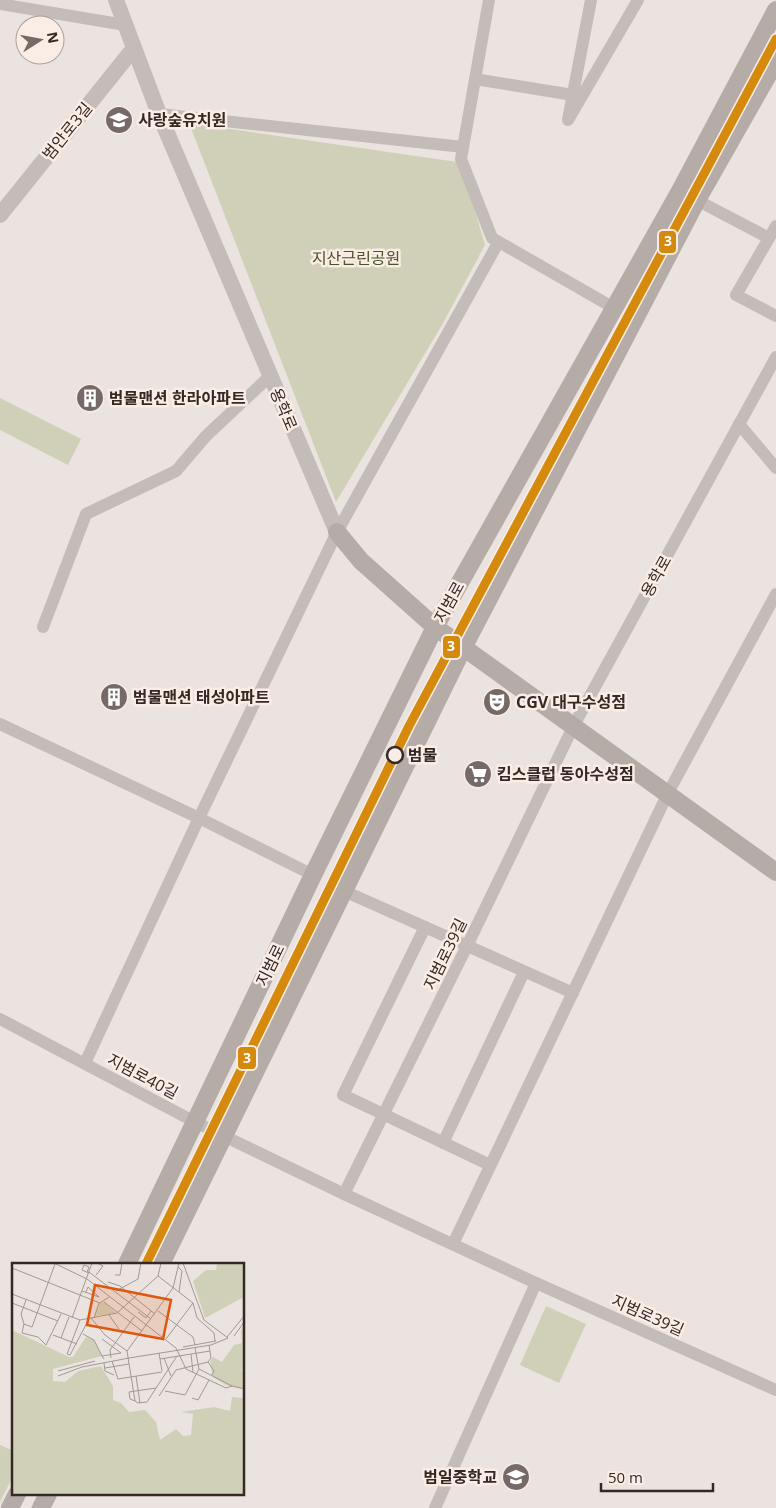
<svg xmlns="http://www.w3.org/2000/svg" width="776" height="1508" font-family="'Open Sans','Noto Sans KR',sans-serif">
<style>
.green{fill:#d0d0b8}
.lines{fill:none;stroke-linecap:round;stroke-linejoin:round}
.minor{stroke:#c4bcb8;stroke-width:12}
.tertiary{stroke:#c4bcb8;stroke-width:16}
.secondary{stroke:#b5aca8;stroke-width:18}
.rail{stroke:#aca5a2;stroke-width:4;stroke-dasharray:1 4;stroke-linecap:butt}
.metro-1-casing{stroke:#f9ede5;stroke-width:12}
.metro-1{stroke:#d58a0e;stroke-width:9}
.stop-dot{fill:#f9ede5;stroke:#352926;stroke-width:2.5}
.labels{text-anchor:middle;dominant-baseline:central;stroke-width:5;stroke-linejoin:round;paint-order:stroke}
.poi-label{font-size:16px;font-weight:bold;fill:#352926;stroke:#f9ede5;text-anchor:start}
.street-label{font-size:16px;fill:#352926;stroke:#f9ede5}
.park-label{font-size:16px;fill:#4b532a;stroke:#f9ede5}
.stop-label{font-size:16px;font-weight:bold;fill:#352926;stroke:#f9ede5;text-anchor:start}
.inset-road{fill:none;stroke:#a29995;stroke-width:1}
.view{fill:#df570d;fill-opacity:0.15;stroke:#df570d;stroke-width:2.5}
.inset-edge{fill:none;stroke:#352926;stroke-width:2.5}
.line-badge{stroke:#f9ede5;stroke-width:2}
.badge-label{font-size:14px;text-anchor:middle;font-weight:bold;fill:#fff}
</style>
<rect width="100%" height="100%" fill="#ebe3df"/>
<g class="green">
<polygon points="189,123 457,162 473,204 485,245 442,325 336,502"/>
<polygon points="0,398 81,439 68,465 0,430"/>
<polygon points="546,1306 586,1324 559,1383 520,1365"/>
<polygon points="0,1445 14,1451 14,1474 0,1502"/>
</g>
<g class="lines">
<g class="minor">
<polyline points="489,0 461,159 492,238 614,308"/>
<polyline points="591,0 568,120 638,0"/>
<polyline points="0,4 125,25"/>
<polyline points="750,58 776,72"/>
<polyline points="475,79 573,95"/>
<polyline points="159,114 463,147"/>
<polyline points="689,196 769,238"/>
<polyline points="776,226 736,295 776,316"/>
<polyline points="739,424 776,468"/>
<polyline points="43,627 86,514 176,471 206,436 270,376"/>
<polyline points="0,724 199,818 313,875"/>
<polyline points="344,891 573,993"/>
<polyline points="425,927 343,1095 490,1165"/>
<polyline points="0,1019 195,1122 344,1194 536,1283 776,1390"/>
<polyline points="85,1063 199,818 337,532 498,243"/>
<polyline points="443,1143 524,972"/>
<polyline points="344,1194 467,946 573,727 776,357"/>
<polyline points="453,1244 668,793 776,594"/>
<polyline points="435,1508 536,1283"/>
</g>
<g class="tertiary">
<polyline points="116,0 159,114 337,532"/>
<polyline points="0,215 134,48"/>
</g>
<g class="secondary">
<polyline points="337,532 361,561 435,627 776,872"/>
<polyline points="127,1264 313,875 435,627 680,191 776,10"/>
<polyline points="161,1264 463,648 697,200 776,61"/>
<polyline points="10,1508 17,1494"/>
<polyline points="41,1508 48,1494"/>
</g>
<g class="rail">
<polyline points="154,1264 329,895 412,728 492,582 665,255 776,50"/>
<polyline points="33,1508 40,1494"/>
</g>
<g class="metro-1-casing">
<polyline id="metro-1" points="146,1264 409,726 776,39"/>
</g>
<use href="#metro-1" class="metro-1"/>
</g>
<defs>
<g id="school-disc" transform="scale(1.4375)"><circle r="9.5" fill="#756a67" stroke="#f9ede5"/><path d="M0-5L7-2L0 1L-7-2ZM-4 1L0 2.5L4 1V4Q0 6-4 4Z" fill="#fff"/></g>
<g id="building-disc" transform="scale(1.4375)"><circle r="9.5" fill="#756a67" stroke="#f9ede5"/><path d="M-4-6H4V6H1V3H-1V6H-4ZM-2.5-4.3h1.7v1.8h-1.7ZM.8-4.3h1.7v1.8H.8ZM-2.5-1h1.7V.8h-1.7ZM.8-1h1.7V.8H.8Z" fill="#fff"/></g>
<g id="theatre-disc" transform="scale(1.4375)"><circle r="9.5" fill="#756a67" stroke="#f9ede5"/><path d="M-5-5.5Q0-4 5-5.5V0Q5 5 0 6Q-5 5-5 0ZM-3.3-2.5H-1v1.5H-3.3ZM1-2.5H3.3v1.5H1ZM-2.8 1Q0 5.5 2.8 1Z" fill="#fff"/></g>
<g id="supermarket-disc" transform="scale(1.4375)"><circle r="9.5" fill="#756a67" stroke="#f9ede5"/><path d="M-6-5.5h2.5l.6 2H6L4.5 2H-2.5L-4.4-4H-6ZM-1.5 3.2a1.3 1.3 0 1 0 .1 0ZM3 3.2a1.3 1.3 0 1 0 .1 0Z" fill="#fff"/></g>
</defs>
<g fill-rule="evenodd">
<use href="#school-disc" x="119" y="120"/>
<use href="#building-disc" x="90" y="398"/>
<use href="#building-disc" x="114" y="697"/>
<use href="#theatre-disc" x="497" y="702"/>
<use href="#supermarket-disc" x="478" y="774"/>
<use href="#school-disc" x="516" y="1477"/>
</g>
<circle class="stop-dot" cx="395" cy="755" r="8"/>
<g class="labels">
<g class="poi-label">
<text x="138" y="120">사랑숲유치원</text>
<text x="109" y="398">범물맨션 한라아파트</text>
<text x="133" y="697">범물맨션 태성아파트</text>
<text x="516" y="702">CGV 대구수성점</text>
<text x="497" y="774">킴스클럽 동아수성점</text>
<text x="497" y="1477" text-anchor="end">범일중학교</text>
</g>
<g class="street-label">
<text transform="translate(67 131) rotate(-51)">범안로3길</text>
<text transform="translate(284 409) rotate(67)">용학로</text>
<text transform="translate(656 576) rotate(-61)">용학로</text>
<text transform="translate(449 602) rotate(-61)">지범로</text>
<text transform="translate(445 954) rotate(-64)">지범로39길</text>
<text transform="translate(270 965) rotate(-64)">지범로</text>
<text transform="translate(143 1076) rotate(28)">지범로40길</text>
<text transform="translate(648 1315) rotate(24)">지범로39길</text>
</g>
<g class="park-label">
<text x="356" y="258">지산근린공원</text>
</g>
<g class="stop-label">
<text x="408" y="755">범물</text>
</g>
</g>
<g transform="translate(12 1263)">
<rect width="232" height="232" fill="#ebe3df"/>
<path d="M205,0H232V34L193,55L181,18L194,7H204ZM92,39L104,50L83,53L88,40ZM232,61V106L229,107L232,109V125L230,126L214,122L201,114L198,99L201,94L210,99L222,82L230,80L229,68ZM0,67L57,94H61L74,74L82,77L90,93L41,106V118L53,119L66,108L89,103L101,123V137L109,140L117,149L133,147L144,159L148,177L164,166L171,173L179,172L181,151L169,149L202,144L218,148L220,134L232,135V232H0Z" fill="#d0d0b8"/>
<path class="inset-road" d="M42,0L75,16L164,85L174,106L214,125M166,4L170,8L167,29M0,5L88,40L97,34M75,9L77,4L72,2L70,7L77,10M77,9L139,56M84,12L91,3L85,0M103,12H108L110,0M146,13L181,40M96,19L108,23L143,51M70,28L87,34L76,24L74,29M104,28L126,16L129,0M0,31L68,57L105,50M14,37L9,51L12,61L10,70L26,74L34,82L49,51M92,39L130,68M0,40L46,58M181,40L185,55L202,70L203,78M146,48L181,74L183,82M126,49L134,55L139,48M105,50L146,13L149,0M97,52L107,66M60,55L80,0M79,55L93,72L115,88L123,138L126,140L135,139L165,93M82,55L87,40M68,57L55,91L58,92L77,56M12,61L20,64L43,1M71,71L82,77L90,93M41,72L65,81M222,73L233,58M215,74L233,52M49,75L57,54M90,76L109,90M154,76L181,40M171,84L204,78M183,85L187,106L220,123M115,88L161,25L167,0M147,90L150,108M179,91L181,109M99,95L98,87L122,54M117,95L199,82L216,75L192,57L171,0M152,95L159,113M92,96L90,93L109,90M148,96L198,88M100,98L106,116L150,109M196,99L202,108L200,112M196,99L199,95L197,82M92,100L93,108L102,112M93,105L117,101M46,108L83,98M46,113L70,104L117,95M124,113L128,140M214,125L220,123L233,126M153,128L173,132L187,106M147,133L164,107L196,99M180,135L186,137L197,117M123,138L118,136L117,129L144,125"/>
<path class="view" d="M83,22L159,37L151,76L75,62Z"/>
<rect width="232" height="232" class="inset-edge"/>
</g>
<g class="line-badge">
<rect x="658" y="230" width="19" height="24" rx="5" fill="#d58a0e"/>
<rect x="442" y="635" width="19" height="24" rx="5" fill="#d58a0e"/>
<rect x="237" y="1046" width="20" height="24" rx="5" fill="#d58a0e"/>
</g>
<g class="badge-label">
<text x="668" y="246">3</text>
<text x="451" y="651">3</text>
<text x="247" y="1063">3</text>
</g>
<g transform="translate(40 40) rotate(79)"><circle r="24" fill="#f9ede5" stroke="#ab9f99"/>
<path d="M0-4L9 19L0 12L-9 19Z" fill="#756a67"/>
<text y="-8" font-size="14" font-weight="bold" text-anchor="middle" fill="#352926">N</text>
</g>
<path d="M601 1483v8h112v-8" fill="none" stroke="#352926" stroke-width="2.5"/>
<text x="608" y="1483" font-size="15" fill="#352926" stroke="#f9ede5" stroke-width="4" paint-order="stroke">50 m</text>
</svg>
